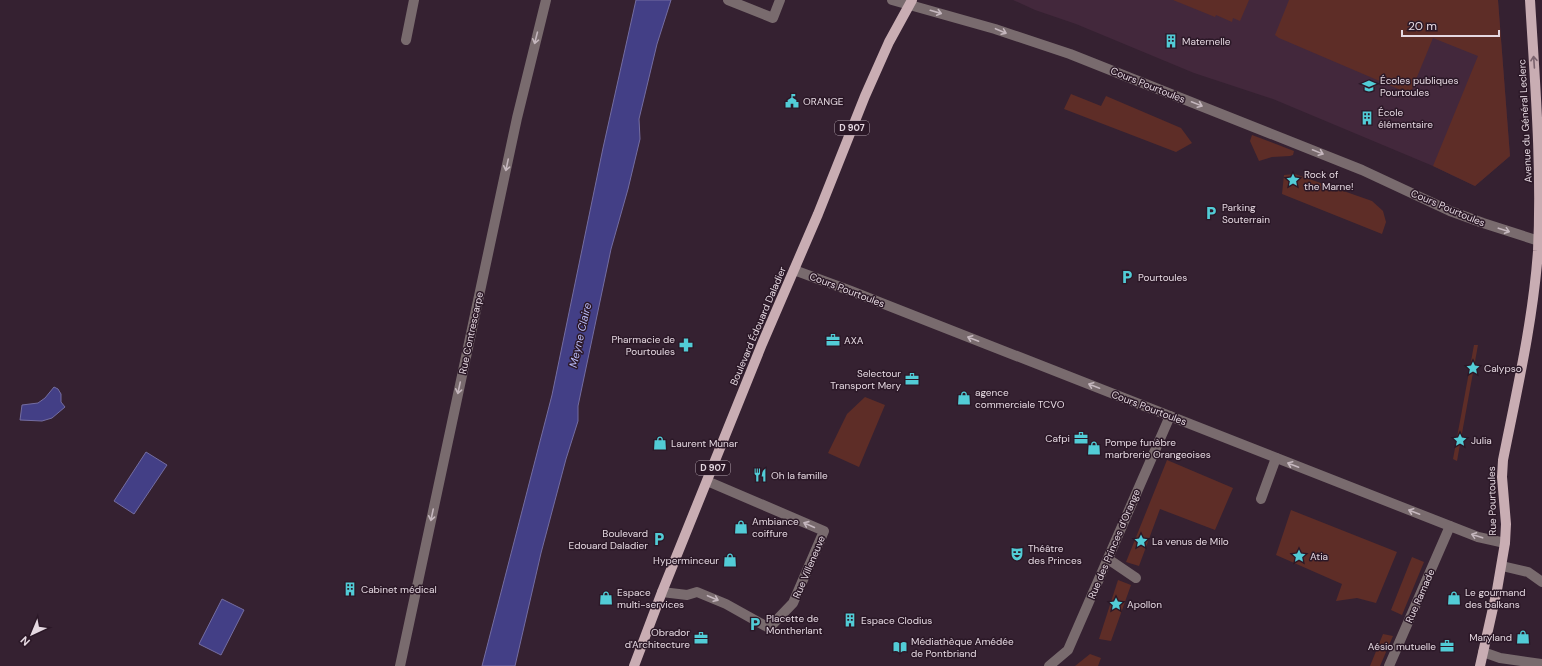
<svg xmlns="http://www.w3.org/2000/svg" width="1542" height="666" font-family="'DM Sans',sans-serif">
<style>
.built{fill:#43283c}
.green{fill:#5e2d27}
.water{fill:#433f86;stroke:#746da1}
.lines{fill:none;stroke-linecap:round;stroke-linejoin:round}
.minor{stroke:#796b6e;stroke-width:10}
.major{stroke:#c9adb3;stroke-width:10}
.oneway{stroke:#c5b7be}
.oneway2{stroke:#7a626d}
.labels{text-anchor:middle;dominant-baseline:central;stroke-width:3;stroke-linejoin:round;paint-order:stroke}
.shield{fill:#2b1827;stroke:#ad9ea9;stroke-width:1}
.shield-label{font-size:9px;font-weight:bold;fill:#e5d8e1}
.poi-label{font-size:10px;fill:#e5d8e1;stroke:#2b1827;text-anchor:start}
.street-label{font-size:10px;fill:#e5d8e1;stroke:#2b1827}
.water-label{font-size:11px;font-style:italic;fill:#bbbdfb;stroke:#2b1827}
</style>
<rect width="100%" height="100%" fill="#352131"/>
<polygon class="built" points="1013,0 1498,0 1510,156 1475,186 1433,166 1273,99 1194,73 1076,24 1035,10"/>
<g class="green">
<polygon points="1173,0 1249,0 1240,21 1233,18 1232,22 1216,15 1215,17"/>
<polygon points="1289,0 1498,0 1510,156 1475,186 1433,166 1478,56 1433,38 1410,94 1279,38 1275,35"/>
<polygon points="1071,94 1101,106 1106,96 1181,128 1192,143 1176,152 1064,109"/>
<polygon points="1252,135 1294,151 1293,155 1290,156 1272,157 1259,161 1250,141"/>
<polygon points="1295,174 1372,201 1383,211 1386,222 1382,234 1282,194 1284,175"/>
<polygon points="1474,345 1478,345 1457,461 1453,459"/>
<polygon points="865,397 885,405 859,467 828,453 847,414"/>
<polygon points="1167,460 1233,488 1215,530 1160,509 1139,566 1126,562"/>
<polygon points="1291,510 1397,552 1376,603 1357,598 1336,601 1342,584 1276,555"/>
<polygon points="1412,557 1424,562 1402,615 1391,610"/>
<polygon points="1118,580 1131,585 1111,641 1099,639"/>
<polygon points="1383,634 1393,636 1380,666 1370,666"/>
<polygon points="1090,654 1101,658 1098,666 1075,666"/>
</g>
<g class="water">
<polygon points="636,0 671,0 657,44 639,119 640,139 628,189 611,249 578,406 578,421 566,459 541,553 515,666 482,666 552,395 603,148"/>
<polygon points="54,387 58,389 61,394 61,402 65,407 52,418 42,421 20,420 22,405 38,403 45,398"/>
<polygon points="146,452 167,465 134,514 114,501"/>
<polygon points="222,599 244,610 221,655 199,644"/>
</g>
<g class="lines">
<g class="minor">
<polyline points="728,0 773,18 780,0"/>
<polyline points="892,0 995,29 1070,54 1362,170 1450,211 1483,223 1539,241"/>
<polyline points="406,40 414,0"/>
<polyline points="794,270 851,291 1478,537 1505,543"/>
<polyline points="1261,499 1276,458"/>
<polyline points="1108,559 1136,578"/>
<polyline points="1502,566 1528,572 1542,582"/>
<polyline points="662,592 687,595 697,592 726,604 769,628 793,603 824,531 707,481"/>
<polyline points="1483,652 1500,658 1542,664"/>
<polyline points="400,666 517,118 546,0"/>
<polyline points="1049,666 1068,650 1170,416"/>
<polyline points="1389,666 1450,526"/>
</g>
<g class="major">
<polyline points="634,666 662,592 762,344 818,214 865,96 889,42 912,0"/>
<path d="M1480,666L1497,590L1505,543L1506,524L1502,477L1503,460C1517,390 1533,321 1538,251C1542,167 1535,83 1530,0"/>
</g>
</g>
<defs><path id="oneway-shaft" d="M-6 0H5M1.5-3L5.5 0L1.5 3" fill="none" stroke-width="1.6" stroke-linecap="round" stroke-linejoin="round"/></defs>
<g class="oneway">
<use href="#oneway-shaft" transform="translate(936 12) rotate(16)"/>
<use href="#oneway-shaft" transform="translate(1001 31) rotate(23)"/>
<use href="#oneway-shaft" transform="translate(536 38) rotate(104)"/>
<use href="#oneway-shaft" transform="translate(1197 104) rotate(22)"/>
<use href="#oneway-shaft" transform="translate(1318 152) rotate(22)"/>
<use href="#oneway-shaft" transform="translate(507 165) rotate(102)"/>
<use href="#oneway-shaft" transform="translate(1504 230) rotate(18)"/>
<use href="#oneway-shaft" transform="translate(973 339) rotate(-159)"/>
<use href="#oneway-shaft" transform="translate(1094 386) rotate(-159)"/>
<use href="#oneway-shaft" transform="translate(459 388) rotate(102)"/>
<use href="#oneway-shaft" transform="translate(1293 465) rotate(-159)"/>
<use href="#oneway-shaft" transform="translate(1414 512) rotate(-159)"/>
<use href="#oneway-shaft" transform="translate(432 515) rotate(102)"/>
<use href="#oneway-shaft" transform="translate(809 525) rotate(-156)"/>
<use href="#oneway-shaft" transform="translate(1477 536) rotate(-162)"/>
<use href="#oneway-shaft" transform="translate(713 598) rotate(23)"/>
</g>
<use class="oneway2" href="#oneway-shaft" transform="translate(1534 62) rotate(-94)"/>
<defs>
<g id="building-bare" transform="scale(1.08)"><path d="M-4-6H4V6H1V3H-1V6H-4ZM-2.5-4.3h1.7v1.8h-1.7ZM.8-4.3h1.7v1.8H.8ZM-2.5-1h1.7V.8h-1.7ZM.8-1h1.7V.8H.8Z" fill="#52ccd6" stroke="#2b1827" stroke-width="2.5" paint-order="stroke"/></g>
<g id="school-bare" transform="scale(1.08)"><path d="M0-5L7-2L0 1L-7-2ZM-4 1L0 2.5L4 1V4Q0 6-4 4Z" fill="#52ccd6" stroke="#2b1827" stroke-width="2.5" paint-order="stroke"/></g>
<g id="civic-bare" transform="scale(1.08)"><path d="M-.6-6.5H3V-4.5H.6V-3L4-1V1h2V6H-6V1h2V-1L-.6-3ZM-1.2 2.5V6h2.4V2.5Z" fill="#52ccd6" stroke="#2b1827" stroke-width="2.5" paint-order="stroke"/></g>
<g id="sight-bare" transform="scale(1.08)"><path d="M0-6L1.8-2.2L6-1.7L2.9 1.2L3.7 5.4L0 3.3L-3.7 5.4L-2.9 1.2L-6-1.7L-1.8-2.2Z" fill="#52ccd6" stroke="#2b1827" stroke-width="2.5" paint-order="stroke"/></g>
<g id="parking-bare" transform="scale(1.08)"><path d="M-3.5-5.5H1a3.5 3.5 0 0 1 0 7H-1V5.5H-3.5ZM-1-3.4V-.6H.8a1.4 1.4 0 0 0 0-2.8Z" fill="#52ccd6" stroke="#2b1827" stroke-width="2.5" paint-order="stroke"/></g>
<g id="office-bare" transform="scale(1.08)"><path d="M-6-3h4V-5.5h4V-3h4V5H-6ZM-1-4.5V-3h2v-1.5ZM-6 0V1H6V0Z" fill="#52ccd6" stroke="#2b1827" stroke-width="2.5" paint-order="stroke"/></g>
<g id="pharmacy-bare" transform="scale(1.08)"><path d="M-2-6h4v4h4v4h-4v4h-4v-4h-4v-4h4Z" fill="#52ccd6" stroke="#2b1827" stroke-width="2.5" paint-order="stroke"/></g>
<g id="shop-bare" transform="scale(1.08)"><path d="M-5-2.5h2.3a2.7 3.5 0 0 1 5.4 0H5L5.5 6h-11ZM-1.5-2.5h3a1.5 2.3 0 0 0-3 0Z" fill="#52ccd6" stroke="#2b1827" stroke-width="2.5" paint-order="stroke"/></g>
<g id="restaurant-bare" transform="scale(1.08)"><path d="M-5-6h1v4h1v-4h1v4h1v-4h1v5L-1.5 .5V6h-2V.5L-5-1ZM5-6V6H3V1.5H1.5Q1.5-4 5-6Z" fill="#52ccd6" stroke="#2b1827" stroke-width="2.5" paint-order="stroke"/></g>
<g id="theatre-bare" transform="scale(1.08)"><path d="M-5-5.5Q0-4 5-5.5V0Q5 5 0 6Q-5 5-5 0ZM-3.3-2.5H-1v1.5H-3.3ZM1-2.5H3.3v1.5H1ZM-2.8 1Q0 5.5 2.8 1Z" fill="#52ccd6" stroke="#2b1827" stroke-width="2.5" paint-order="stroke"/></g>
<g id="library-bare" transform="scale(1.08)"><path d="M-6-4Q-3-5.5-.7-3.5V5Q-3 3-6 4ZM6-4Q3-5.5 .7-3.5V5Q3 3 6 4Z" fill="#52ccd6" stroke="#2b1827" stroke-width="2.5" paint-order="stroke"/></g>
</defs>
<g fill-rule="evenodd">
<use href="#building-bare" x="1171" y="41"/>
<use href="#school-bare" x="1369" y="86"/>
<use href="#civic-bare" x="792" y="101"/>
<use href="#building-bare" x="1367" y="118"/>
<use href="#sight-bare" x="1293" y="180"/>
<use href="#parking-bare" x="1211" y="213"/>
<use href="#parking-bare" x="1127" y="277"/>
<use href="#office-bare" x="833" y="340"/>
<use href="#pharmacy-bare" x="686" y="345"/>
<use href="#sight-bare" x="1473" y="368"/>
<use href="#office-bare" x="912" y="379"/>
<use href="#shop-bare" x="964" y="398"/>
<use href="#office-bare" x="1081" y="438"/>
<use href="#sight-bare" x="1460" y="440"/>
<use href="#shop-bare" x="660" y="443"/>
<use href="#shop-bare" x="1094" y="448"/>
<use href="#restaurant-bare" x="760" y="475"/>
<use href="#shop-bare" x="741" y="527"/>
<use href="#parking-bare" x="659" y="539"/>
<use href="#sight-bare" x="1141" y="541"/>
<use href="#theatre-bare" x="1017" y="554"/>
<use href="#sight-bare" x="1299" y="556"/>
<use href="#shop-bare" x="730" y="560"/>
<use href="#building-bare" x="350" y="589"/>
<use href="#shop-bare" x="606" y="598"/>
<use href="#shop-bare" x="1454" y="598"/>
<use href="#sight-bare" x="1116" y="604"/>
<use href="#building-bare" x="850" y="620"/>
<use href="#parking-bare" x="755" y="624"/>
<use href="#shop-bare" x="1523" y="637"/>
<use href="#office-bare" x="701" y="638"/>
<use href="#office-bare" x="1447" y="646"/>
<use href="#library-bare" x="900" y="647"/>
</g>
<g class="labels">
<g class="shield">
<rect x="835" y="121" width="34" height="14" rx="3"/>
<rect x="696" y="461" width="34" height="14" rx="3"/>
</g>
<g class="shield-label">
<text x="852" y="128">D 907</text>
<text x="713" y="468">D 907</text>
</g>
<g class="poi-label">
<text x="1182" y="41">Maternelle</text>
<text x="1380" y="80">Écoles publiques<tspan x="1380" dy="12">Pourtoules</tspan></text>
<text x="803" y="101">ORANGE</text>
<text x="1378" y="112">École<tspan x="1378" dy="12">élémentaire</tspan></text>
<text x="1304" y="174">Rock of<tspan x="1304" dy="12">the Marne!</tspan></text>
<text x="1222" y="207">Parking<tspan x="1222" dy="12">Souterrain</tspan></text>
<text x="1138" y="277">Pourtoules</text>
<text x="675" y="339" text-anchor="end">Pharmacie de<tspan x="675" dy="12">Pourtoules</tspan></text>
<text x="844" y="340">AXA</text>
<text x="1484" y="368">Calypso</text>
<text x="901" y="373" text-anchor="end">Selectour<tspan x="901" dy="12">Transport Mery</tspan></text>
<text x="975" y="392">agence<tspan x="975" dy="12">commerciale TCVO</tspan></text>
<text x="1070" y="438" text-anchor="end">Cafpi</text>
<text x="1471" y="440">Julia</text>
<text x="1105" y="442">Pompe funèbre<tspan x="1105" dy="12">marbrerie Orangeoises</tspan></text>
<text x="671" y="443">Laurent Munar</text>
<text x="771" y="475">Oh la famille</text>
<text x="752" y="521">Ambiance<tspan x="752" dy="12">coiffure</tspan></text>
<text x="648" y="533" text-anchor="end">Boulevard<tspan x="648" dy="12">Edouard Daladier</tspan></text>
<text x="1152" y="541">La venus de Milo</text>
<text x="1028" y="548">Théâtre<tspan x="1028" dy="12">des Princes</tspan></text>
<text x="1310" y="556">Atia</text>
<text x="719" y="560" text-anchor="end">Hyperminceur</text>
<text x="361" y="589">Cabinet médical</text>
<text x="617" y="592">Espace<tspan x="617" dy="12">multi-services</tspan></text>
<text x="1465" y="592">Le gourmand<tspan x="1465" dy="12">des balkans</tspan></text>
<text x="1127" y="604">Apollon</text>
<text x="766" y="618">Placette de<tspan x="766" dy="12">Montherlant</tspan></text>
<text x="861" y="620">Espace Clodius</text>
<text x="690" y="632" text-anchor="end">Obrador<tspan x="690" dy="12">d'Architecture</tspan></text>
<text x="1512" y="637" text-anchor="end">Maryland</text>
<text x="911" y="641">Médiathèque Amédée<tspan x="911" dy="12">de Pontbriand</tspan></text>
<text x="1436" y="646" text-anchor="end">Aésio mutuelle</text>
</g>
<g class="street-label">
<text transform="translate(1148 85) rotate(22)">Cours Pourtoules</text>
<text transform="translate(1525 121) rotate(-93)">Avenue du Général Leclerc</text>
<text transform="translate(1448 208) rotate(23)">Cours Pourtoules</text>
<text transform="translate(847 290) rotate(21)">Cours Pourtoules</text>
<text transform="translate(758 326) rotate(-67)">Boulevard Édouard Daladier</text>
<text transform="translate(471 333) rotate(-78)">Rue Contrescarpe</text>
<text transform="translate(1149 408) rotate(21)">Cours Pourtoules</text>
<text transform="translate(1492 501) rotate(-91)">Rue Pourtoules</text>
<text transform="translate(1114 544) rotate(-67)">Rue des Princes d'Orange</text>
<text transform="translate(809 567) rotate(-67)">Rue Villeneuve</text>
<text transform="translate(1420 596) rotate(-66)">Rue Ramade</text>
</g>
<g class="water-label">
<text transform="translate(580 335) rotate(-77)">Meyne Claire</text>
</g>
</g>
<g transform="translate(32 634) rotate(224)" stroke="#2b1827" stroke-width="3" paint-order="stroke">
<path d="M0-3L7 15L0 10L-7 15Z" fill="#e5d8e1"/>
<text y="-6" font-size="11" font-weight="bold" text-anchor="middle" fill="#e5d8e1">N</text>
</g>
<path d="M1402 30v6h97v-6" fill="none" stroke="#e5d8e1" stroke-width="2"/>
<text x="1408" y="30" font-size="12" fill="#e5d8e1" stroke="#2b1827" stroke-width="3" paint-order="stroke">20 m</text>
</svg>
